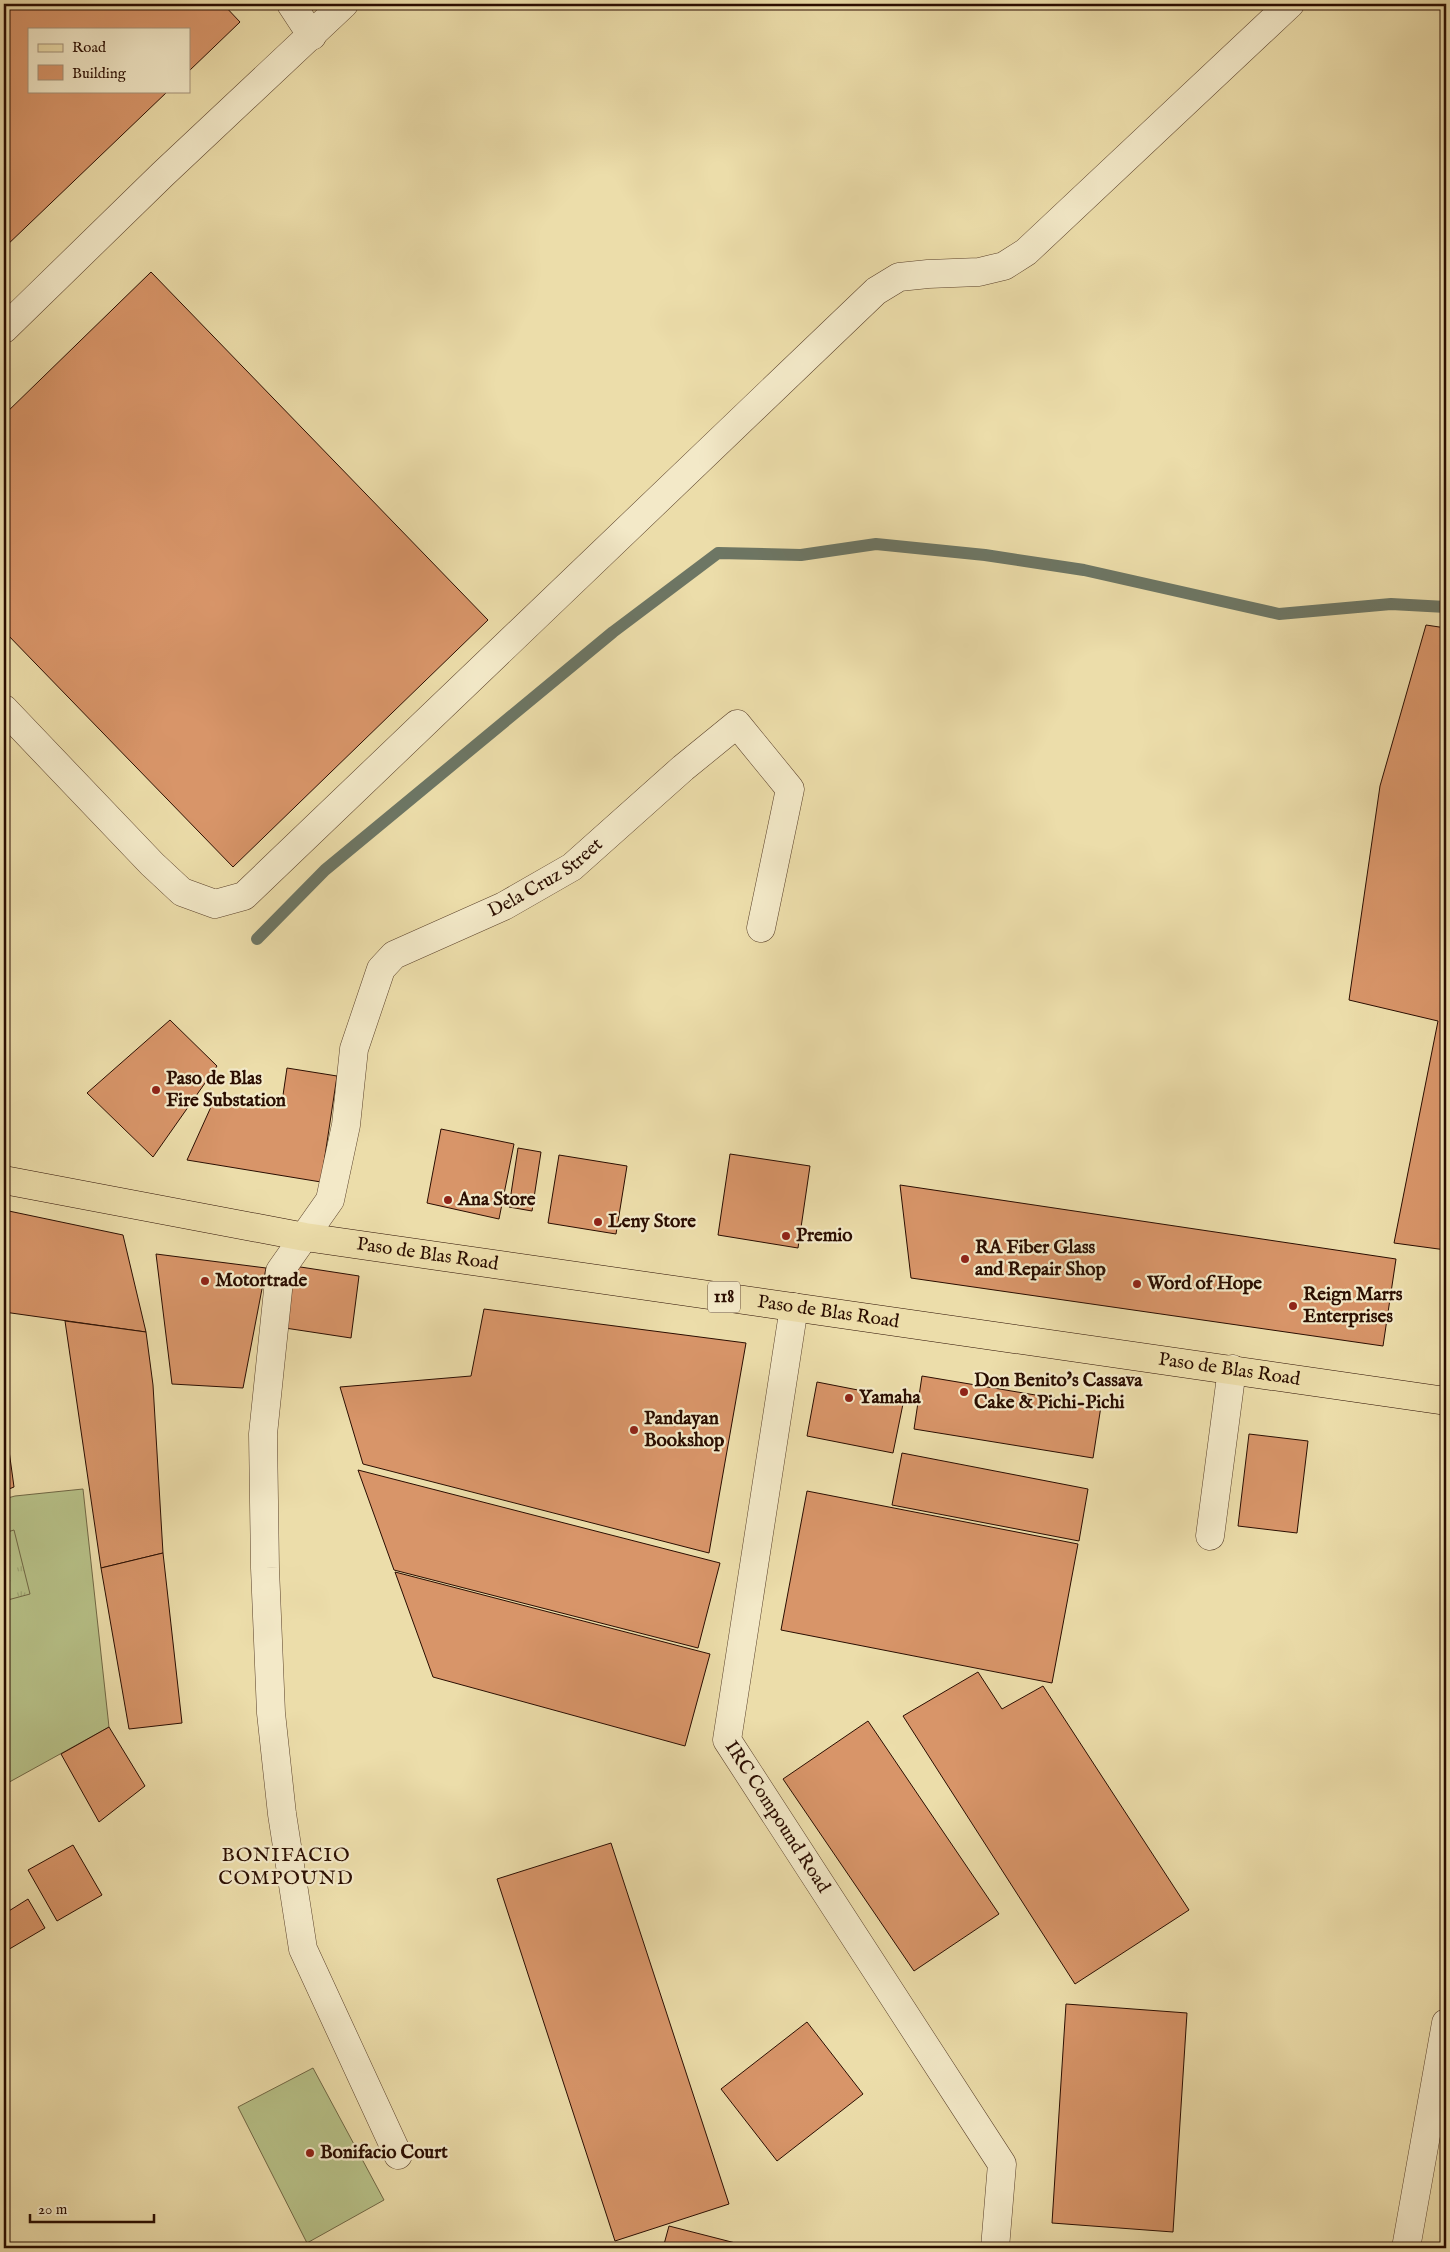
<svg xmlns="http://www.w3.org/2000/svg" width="1450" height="2252" font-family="'IM FELL English',serif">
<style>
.grass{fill:#b7c188;stroke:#706744}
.park{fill:url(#park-tufts);stroke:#706744}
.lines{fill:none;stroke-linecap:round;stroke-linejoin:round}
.stream{stroke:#6d7664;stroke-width:12}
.building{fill:#d89569;stroke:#2a0d00}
.minor-casing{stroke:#5a412a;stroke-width:29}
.major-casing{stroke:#2a0d00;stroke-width:29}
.minor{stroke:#f3e9c8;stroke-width:28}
.major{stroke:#ecddaa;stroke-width:28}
.poi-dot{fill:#8f2418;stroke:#f3e9c8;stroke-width:2}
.labels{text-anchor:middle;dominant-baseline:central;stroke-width:4.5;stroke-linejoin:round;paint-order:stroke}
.shield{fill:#f3e9c8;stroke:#664f3c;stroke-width:1}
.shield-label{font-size:18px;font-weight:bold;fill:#2a0d00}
.street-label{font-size:19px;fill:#2a0d00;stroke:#f3e9c8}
.poi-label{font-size:19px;font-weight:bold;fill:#2a0d00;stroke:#f3e9c8;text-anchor:start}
.neighbourhood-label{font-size:20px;letter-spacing:1px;fill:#2a0d00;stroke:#f3e9c8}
</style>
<defs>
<pattern id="park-tufts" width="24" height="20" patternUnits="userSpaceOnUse" patternTransform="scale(1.25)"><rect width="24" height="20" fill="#b7c188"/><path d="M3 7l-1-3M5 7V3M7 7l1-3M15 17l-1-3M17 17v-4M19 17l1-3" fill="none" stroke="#9ea574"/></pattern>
</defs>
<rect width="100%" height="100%" fill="#ecddaa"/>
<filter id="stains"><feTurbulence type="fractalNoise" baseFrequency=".004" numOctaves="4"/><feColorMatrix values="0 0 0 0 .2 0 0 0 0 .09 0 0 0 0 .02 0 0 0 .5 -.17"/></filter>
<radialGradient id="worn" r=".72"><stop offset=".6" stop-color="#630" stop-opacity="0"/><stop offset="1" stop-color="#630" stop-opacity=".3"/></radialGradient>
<g class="grass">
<polygon points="83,1489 109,1727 4,1785 4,1499 15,1496"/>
<polygon points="313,2068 384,2200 307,2243 238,2107"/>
</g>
<polygon class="park" points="14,1530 30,1594 4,1601 4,1533"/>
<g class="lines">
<polyline class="stream" points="257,939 325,870 613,632 718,553 801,555 876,544 985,555 1084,570 1279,614 1391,604 1446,607"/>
</g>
<g class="building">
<polygon points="4,4 223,4 240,22 189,71 189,29 29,29 29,91 168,91 4,248"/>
<polygon points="151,272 488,620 233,867 4,631 4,415"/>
<polygon points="1426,625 1446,628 1446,1250 1394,1243 1438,1021 1349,1000 1380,786"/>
<polygon points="170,1020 217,1066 153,1157 87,1093"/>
<polygon points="287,1068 337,1076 321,1182 187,1160 215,1098 282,1102"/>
<polygon points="441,1129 514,1144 499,1219 427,1203"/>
<polygon points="518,1148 541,1152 532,1211 509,1207"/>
<polygon points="730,1154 810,1166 798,1248 718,1235"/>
<polygon points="559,1155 627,1166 616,1234 548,1223"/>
<polygon points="900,1185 1396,1259 1383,1346 911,1278"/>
<polygon points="4,1210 123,1235 146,1332 4,1312"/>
<polygon points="156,1254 266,1268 243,1388 172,1384"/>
<polygon points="294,1266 359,1276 351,1338 285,1328"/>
<polygon points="484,1309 746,1343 709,1553 363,1464 340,1387 471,1376"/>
<polygon points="65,1321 146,1332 153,1385 163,1553 101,1568"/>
<polygon points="922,1376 1101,1406 1093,1458 914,1429"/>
<polygon points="817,1382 904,1399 893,1453 807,1436"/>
<polygon points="4,1414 14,1487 4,1491"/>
<polygon points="1249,1434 1308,1441 1297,1533 1238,1526"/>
<polygon points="902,1453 1088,1489 1079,1541 892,1505"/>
<polygon points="358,1470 720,1563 698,1648 394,1570"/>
<polygon points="807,1491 1078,1544 1052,1683 781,1630"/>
<polygon points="163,1553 182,1723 129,1729 101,1568"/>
<polygon points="395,1572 710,1654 685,1746 433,1677"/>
<polygon points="978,1672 1002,1709 1043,1686 1189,1910 1075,1984 903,1716"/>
<polygon points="868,1721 999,1914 914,1971 783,1779"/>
<polygon points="109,1727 145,1786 99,1822 61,1754"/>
<polygon points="611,1843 729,2204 615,2241 497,1879"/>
<polygon points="73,1845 102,1895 57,1921 28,1870"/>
<polygon points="28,1899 45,1928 6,1951 4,1947 4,1914"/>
<polygon points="1066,2004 1187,2013 1173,2232 1052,2223"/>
<polygon points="807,2022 863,2094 777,2161 721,2089"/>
<polygon points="669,2226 755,2248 663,2248"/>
</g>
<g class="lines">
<g class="minor-casing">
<g id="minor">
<polyline points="291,4 312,36"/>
<polyline points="4,329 163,174 344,4"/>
<polyline points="4,709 152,864 182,892 215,904 244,896 876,291 899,277 928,274 979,272 1004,266 1026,252 1290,4"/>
<path id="s1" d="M794,1307L727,1740L1002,2164L995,2248"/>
<polyline points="1210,1536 1232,1369"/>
<path id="s2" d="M398,2155L303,1949L282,1814L271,1713L265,1568L263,1434L280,1271L330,1200L346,1125L354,1049L381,969L394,955L504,906L572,867L683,768L737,724L790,789L761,928"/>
<polyline points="1406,2248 1446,2023"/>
</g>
</g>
<g class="major-casing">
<g id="major">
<path id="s3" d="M4,1180L305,1237L1446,1401"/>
</g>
</g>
<use href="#minor" class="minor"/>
<use href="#major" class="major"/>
</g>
<g class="poi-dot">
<circle cx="156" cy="1090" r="5"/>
<circle cx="448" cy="1200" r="5"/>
<circle cx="598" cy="1222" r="5"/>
<circle cx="786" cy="1236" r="5"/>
<circle cx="965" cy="1259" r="5"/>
<circle cx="205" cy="1281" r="5"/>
<circle cx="1137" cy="1284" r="5"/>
<circle cx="1293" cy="1306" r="5"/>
<circle cx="964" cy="1392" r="5"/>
<circle cx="849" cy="1398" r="5"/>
<circle cx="634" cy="1430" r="5"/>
<circle cx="310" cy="2153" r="5"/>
</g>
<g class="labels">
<rect class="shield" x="708" y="1281.5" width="32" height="31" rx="4"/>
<g class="shield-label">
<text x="724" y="1297">118</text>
</g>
<g class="street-label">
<text stroke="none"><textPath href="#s2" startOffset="1422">Dela Cruz Street</textPath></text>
<text stroke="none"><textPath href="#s3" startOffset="430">Paso de Blas Road</textPath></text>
<text stroke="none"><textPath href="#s3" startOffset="835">Paso de Blas Road</textPath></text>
<text stroke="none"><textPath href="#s3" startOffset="1240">Paso de Blas Road</textPath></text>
<text stroke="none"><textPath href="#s1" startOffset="530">IRC Compound Road</textPath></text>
</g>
<g class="poi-label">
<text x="166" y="1079">Paso de Blas<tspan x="166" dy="22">Fire Substation</tspan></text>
<text x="458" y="1200">Ana Store</text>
<text x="608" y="1222">Leny Store</text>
<text x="796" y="1236">Premio</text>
<text x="975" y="1248">RA Fiber Glass<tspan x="975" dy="22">and Repair Shop</tspan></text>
<text x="215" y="1281">Motortrade</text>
<text x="1147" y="1284">Word of Hope</text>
<text x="1303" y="1295">Reign Marrs<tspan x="1303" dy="22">Enterprises</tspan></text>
<text x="974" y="1381">Don Benito's Cassava<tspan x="974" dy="22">Cake &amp; Pichi-Pichi</tspan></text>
<text x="859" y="1398">Yamaha</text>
<text x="644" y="1419">Pandayan<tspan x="644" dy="22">Bookshop</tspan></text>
<text x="320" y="2153">Bonifacio Court</text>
</g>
<g class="neighbourhood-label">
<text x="286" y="1855">BONIFACIO<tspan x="286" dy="23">COMPOUND</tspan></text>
</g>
</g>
<rect width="1450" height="2252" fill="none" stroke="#ecddaa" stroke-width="20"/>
<rect x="5" y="5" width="1440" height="2242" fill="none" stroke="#2a0d00" stroke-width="2.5"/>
<rect x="10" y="10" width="1430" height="2232" fill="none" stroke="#2a0d00"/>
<rect x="28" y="28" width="162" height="65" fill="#f3e9c8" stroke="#a39178"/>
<rect x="38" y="44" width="25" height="8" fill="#ecddaa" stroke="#a39178"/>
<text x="72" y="52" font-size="15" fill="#2a0d00">Road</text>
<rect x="38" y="65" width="25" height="15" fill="#d89569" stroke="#a39178"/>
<text x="72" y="78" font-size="15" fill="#2a0d00">Building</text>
<path d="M30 2214v8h124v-8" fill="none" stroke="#2a0d00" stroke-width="2.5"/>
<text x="38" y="2214" font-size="15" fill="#2a0d00" stroke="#f3e9c8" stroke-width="4" paint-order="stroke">20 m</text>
<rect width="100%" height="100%" filter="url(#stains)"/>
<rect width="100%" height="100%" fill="url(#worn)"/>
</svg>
